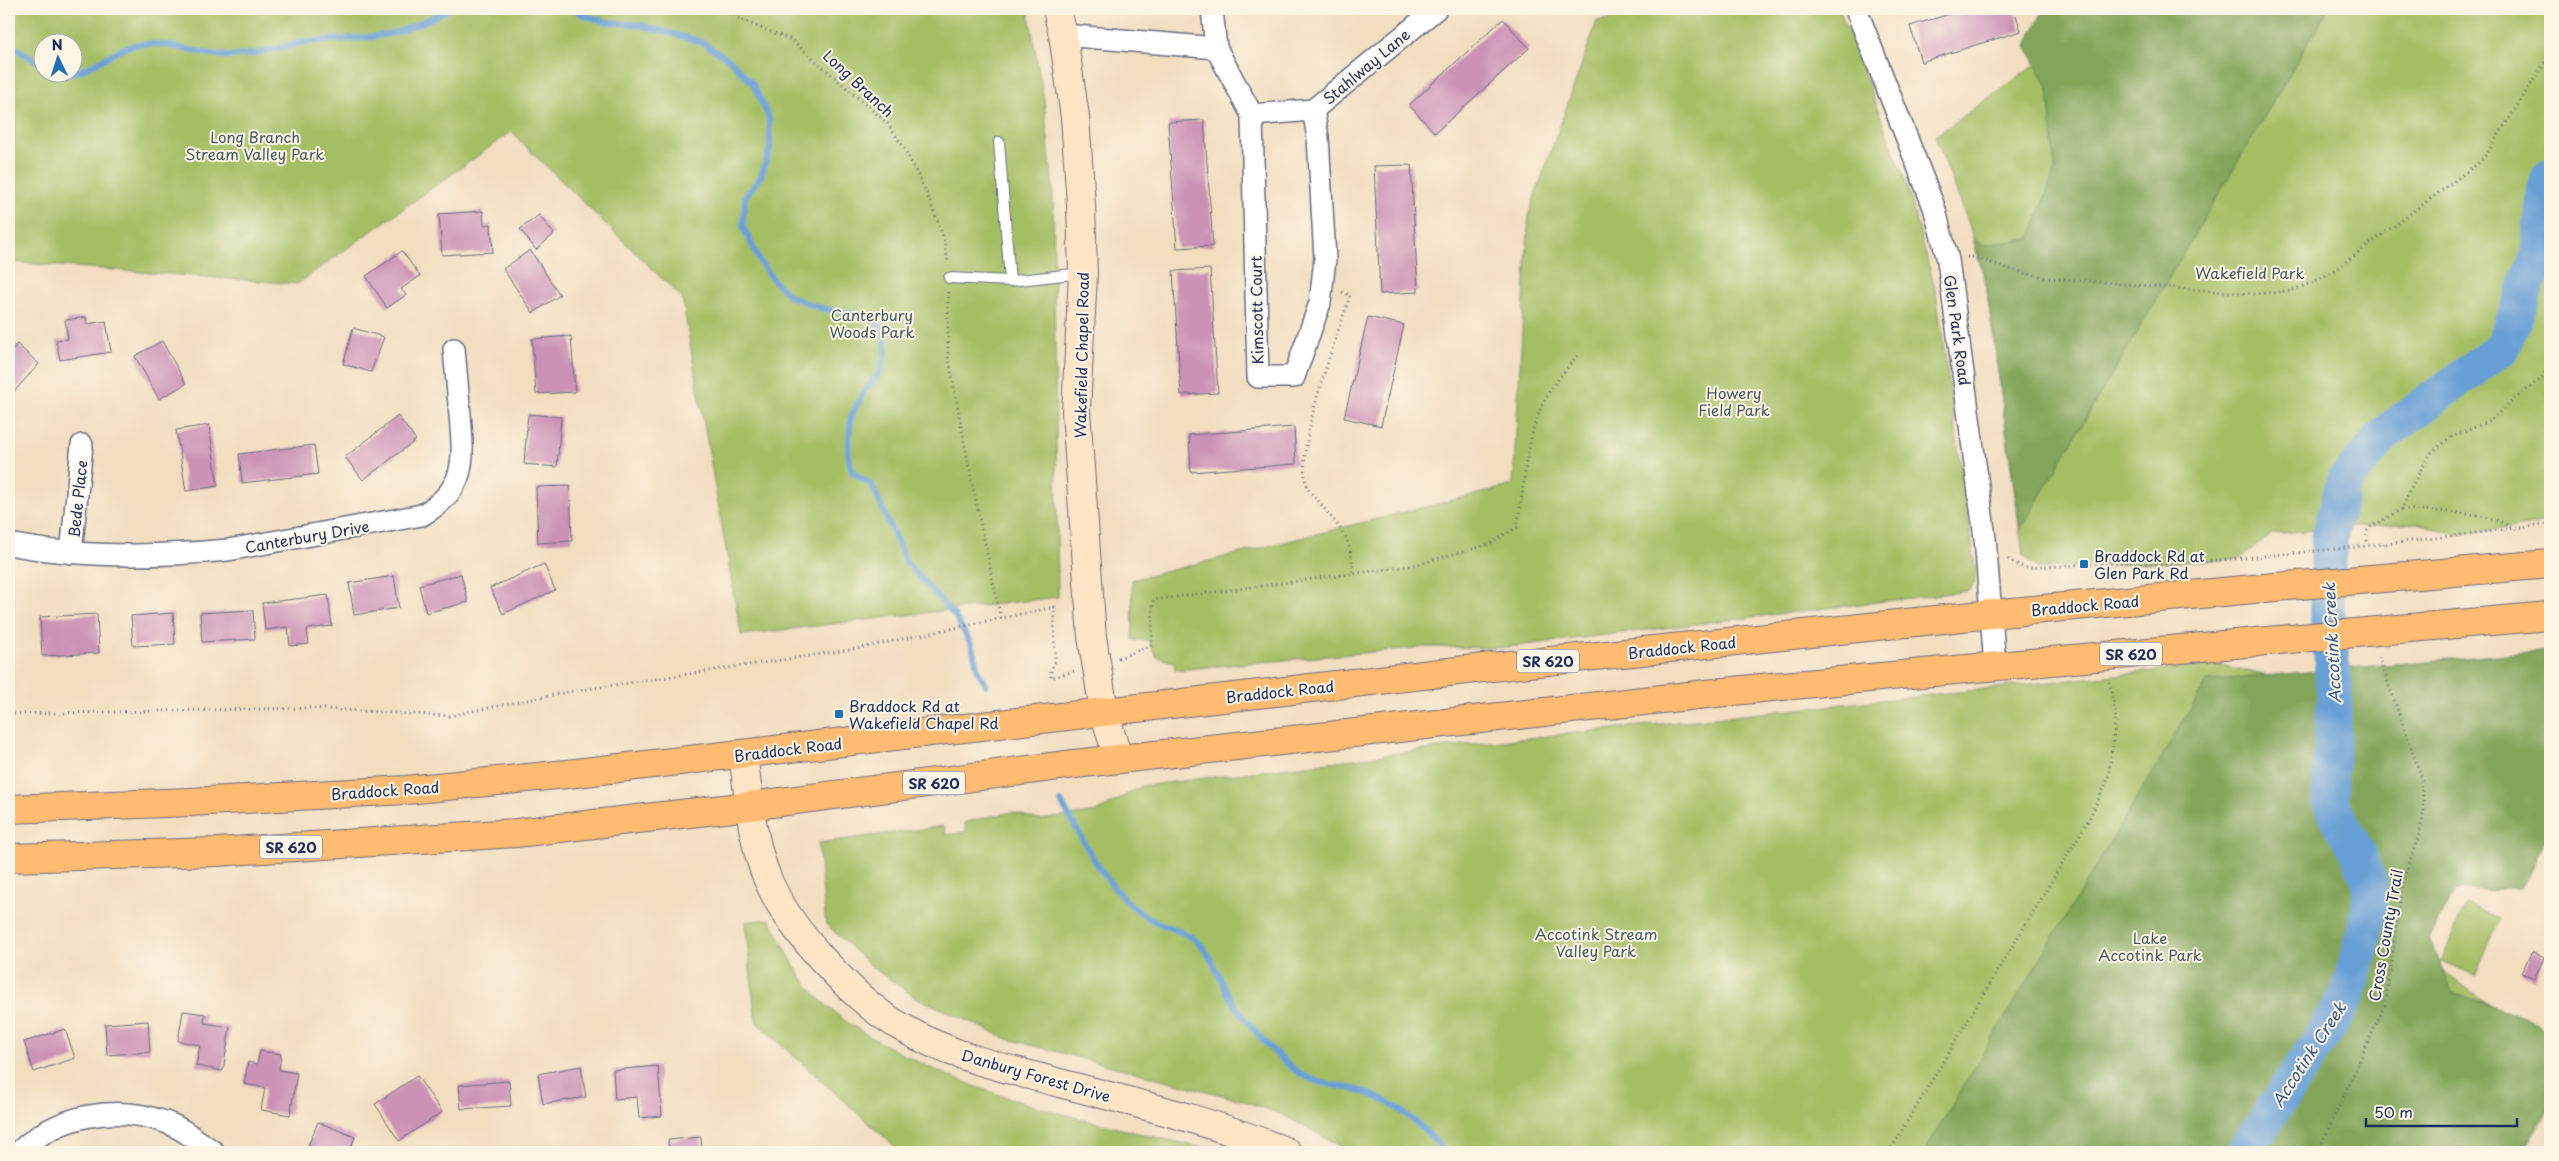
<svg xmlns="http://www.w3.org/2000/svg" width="2559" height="1161" font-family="'Playpen Sans',sans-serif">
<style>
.green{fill:#a4be64;stroke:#607661;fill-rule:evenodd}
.forest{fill:#83a55a;stroke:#4f6a5c}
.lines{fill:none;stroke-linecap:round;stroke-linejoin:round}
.stream{stroke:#689fd6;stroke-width:6}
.river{stroke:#689fd6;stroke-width:36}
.building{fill:#cb92b6}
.lane-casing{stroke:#666c80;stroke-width:12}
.street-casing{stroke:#666c80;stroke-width:24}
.secondary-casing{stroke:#666c80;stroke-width:30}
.primary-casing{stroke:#666c80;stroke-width:30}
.path{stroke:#666c80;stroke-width:3;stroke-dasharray:1 4;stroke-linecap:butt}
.lane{stroke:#fff;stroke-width:10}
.street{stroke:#fff;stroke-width:21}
.secondary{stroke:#ffe4c6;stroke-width:28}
.primary{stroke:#febb71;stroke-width:28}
.primary-bridge-casing{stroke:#666c80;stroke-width:30;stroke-linecap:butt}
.path-bridge{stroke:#666c80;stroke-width:3;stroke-dasharray:1 4;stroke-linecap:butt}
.primary-bridge{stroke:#febb71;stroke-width:28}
.poi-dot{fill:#1f6fb2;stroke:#fcf5e5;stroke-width:2}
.labels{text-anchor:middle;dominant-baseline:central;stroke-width:4;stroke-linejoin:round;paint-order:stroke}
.shield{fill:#fcf5e5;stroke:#5e6a86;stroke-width:1}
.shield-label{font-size:14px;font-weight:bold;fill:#1b2f5e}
.street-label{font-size:15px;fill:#1b2f5e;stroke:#fcf5e5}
.park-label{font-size:15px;fill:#445a60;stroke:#fcf5e5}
.poi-label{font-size:15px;fill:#1b2f5e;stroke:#fcf5e5;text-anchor:start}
.water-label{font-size:16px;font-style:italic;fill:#365688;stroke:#fcf5e5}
</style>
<rect width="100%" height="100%" fill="#fcf5e5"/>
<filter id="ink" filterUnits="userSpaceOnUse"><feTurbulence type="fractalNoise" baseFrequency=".02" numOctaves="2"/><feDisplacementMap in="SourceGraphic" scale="10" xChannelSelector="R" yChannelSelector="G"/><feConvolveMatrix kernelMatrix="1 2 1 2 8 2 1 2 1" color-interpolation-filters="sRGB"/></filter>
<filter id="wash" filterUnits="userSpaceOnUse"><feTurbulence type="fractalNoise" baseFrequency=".0096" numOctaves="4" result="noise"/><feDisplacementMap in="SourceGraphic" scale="20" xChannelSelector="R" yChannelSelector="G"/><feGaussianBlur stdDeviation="1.12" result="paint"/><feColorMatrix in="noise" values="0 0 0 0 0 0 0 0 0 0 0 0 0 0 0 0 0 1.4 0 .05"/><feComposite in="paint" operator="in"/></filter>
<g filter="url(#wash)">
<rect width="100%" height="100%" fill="#f2ddbf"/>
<g class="green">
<path d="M9,9H1028L1044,100L1053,191L1058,597L741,635L682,298L511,132L297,284L9,262ZM42,42H72V72H42Z"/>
<polygon points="1674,9 1839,9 1907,185 1936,292 1976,573 1974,583 1967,591 1500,648 1427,647 1175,670 1174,662 1157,657 1148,640 1133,640 1132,580 1513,485 1529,213 1597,21"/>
<polygon points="2114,9 2550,9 2550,522 2455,535 2417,523 2314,530 2272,534 2239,559 2037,568 2023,555 1986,284 1969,224 1935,136"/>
<polygon points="2218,664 2268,676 2353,905 2550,1049 2550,1109 2523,1152 1352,1152 1283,1115 1241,1100 1008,1039 917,998 872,967 826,924 818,843 944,826 946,835 966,832 965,822 1012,812 1039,820 1097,812 1142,786 1463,745"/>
<polygon points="2466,904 2500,919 2475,975 2441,961"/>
<path d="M770,919C786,951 801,984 828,1007C849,1026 874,1039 898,1052C999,1105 1110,1126 1220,1152H901L756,1022L745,922Z"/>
</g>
<g class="forest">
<polygon points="2044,9 2328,9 2020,530 1986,284 1973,239 1983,245 2030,239 2055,170 2048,87 2026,46"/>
<polygon points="2550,650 2550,830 2521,889 2455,890 2429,938 2452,992 2532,1019 2550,1033 2550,1105 2521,1152 1924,1152 2207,681"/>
</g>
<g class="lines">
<g class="stream">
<polyline points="574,9 583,15 607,22 640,25 702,42 731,61 753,84 769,118 770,149 761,176 745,197 743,226 759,260 774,281 791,297 820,308 872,317 884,331 886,351 881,371 865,390 851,416 848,453 852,472 872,485 906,562 955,616 972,646 978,671 986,685"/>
<polyline points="9,44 42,65"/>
<path d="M62,72C83,78 111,50 134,45C165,39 197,55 228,56C252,56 273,49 295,44C328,38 365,41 397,32C415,26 432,18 449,9"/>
<path d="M1061,802C1085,842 1106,892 1147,917C1165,929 1187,929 1203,947C1215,963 1221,984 1232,1001C1249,1026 1274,1055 1299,1073C1316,1084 1338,1085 1357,1090C1393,1099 1422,1125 1446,1152"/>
</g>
<polyline class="river" points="2244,1152 2324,1034 2347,995 2361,947 2370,906 2369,880 2357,852 2331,805 2330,777 2335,699 2327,609 2329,539 2344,481 2387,432 2503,347 2538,256 2545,189 2550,176"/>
</g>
<g id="blocks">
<g class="building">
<polygon points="1966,9 2014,9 2021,31 1921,62 1910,26"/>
<polygon points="1503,19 1529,48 1435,133 1409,105"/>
<polygon points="1204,120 1213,246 1177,248 1168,122"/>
<polygon points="1411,165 1418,292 1380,294 1374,166"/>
<polygon points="483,211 484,225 491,224 493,252 442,255 439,214"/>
<polygon points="539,215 554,234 536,250 520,229"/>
<polygon points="530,250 560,295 533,313 503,269"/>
<polygon points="402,251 420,276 401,289 406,295 387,308 366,276"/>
<polygon points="1210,269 1218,393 1181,395 1173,271"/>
<polygon points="86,317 87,324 106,321 111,352 60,360 56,340 68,339 65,320"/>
<polygon points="1368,317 1404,325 1381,426 1344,418"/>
<polygon points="353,328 384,337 371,372 343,364"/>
<polygon points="571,336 575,392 536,394 532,339"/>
<polygon points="162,341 186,384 159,399 135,356"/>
<polygon points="17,344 39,364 10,396 9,354"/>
<polygon points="528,414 561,417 557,467 524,464"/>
<polygon points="398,416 416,440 363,480 345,457"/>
<polygon points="209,425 218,486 186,491 176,430"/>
<polygon points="1294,427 1296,464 1191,472 1189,435"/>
<polygon points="314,445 318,474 242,483 239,454"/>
<polygon points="570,486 572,541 538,543 536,487"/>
<polygon points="544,564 555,590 503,614 490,588"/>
<polygon points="461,574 468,602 426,613 419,585"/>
<polygon points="394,576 399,608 354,615 349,583"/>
<polygon points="328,595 332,626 307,629 309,644 290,646 288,627 265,630 262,603"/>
<polygon points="9,603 14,603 12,634 9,634"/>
<polygon points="253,610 255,639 202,642 200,613"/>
<polygon points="173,613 175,644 133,646 131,616"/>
<polygon points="97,614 99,653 42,656 40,617"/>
<polygon points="2532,952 2544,958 2534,979 2521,973"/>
<polygon points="183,1011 205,1014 204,1023 230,1027 223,1071 196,1066 200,1045 178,1041"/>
<polygon points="148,1021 150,1052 107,1055 105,1024"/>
<polygon points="65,1029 75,1058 34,1072 24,1042"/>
<polygon points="260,1051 281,1054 279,1070 297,1073 290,1115 261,1110 265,1088 244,1084 248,1062 257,1064"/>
<polygon points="581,1066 586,1097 543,1104 538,1074"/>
<polygon points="658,1066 662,1116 639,1118 637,1097 615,1099 613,1070"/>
<polygon points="417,1076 442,1112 399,1141 375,1104"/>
<polygon points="509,1081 511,1106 461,1109 459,1085"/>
<polygon points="318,1122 355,1137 349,1152 306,1151"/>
<polygon points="701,1137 702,1152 669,1152 668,1140"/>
</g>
</g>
</g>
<g filter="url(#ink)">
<use href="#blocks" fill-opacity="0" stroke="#666c80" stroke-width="1"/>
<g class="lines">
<g class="lane-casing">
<g id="lane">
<polyline points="999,142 1010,281 1082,273"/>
<polyline points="949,278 1010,281"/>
</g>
</g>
<g class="street-casing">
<g id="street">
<polyline points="1212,9 1216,48 1252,115 1313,110 1436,9"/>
<polyline points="1856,9 1934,207 1948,260 1985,538 1995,666"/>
<polyline points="1063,35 1216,48"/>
<polyline points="1252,115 1258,377 1294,377 1320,303 1325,259 1318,137 1313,110"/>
<path d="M9,544C80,558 155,557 228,550L422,515C467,489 464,461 460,415C458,393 456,371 454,349"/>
<polyline points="71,553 82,445"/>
<path d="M19,1152C57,1115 115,1104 165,1122C183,1128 199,1142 214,1152"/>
</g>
</g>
<g class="secondary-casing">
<g id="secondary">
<polyline points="1057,9 1063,35 1075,117 1081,204 1083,273 1076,411 1092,637 1104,711 1118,759"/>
<path d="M743,754C749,796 751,840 768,880C781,910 801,936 823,960C847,986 872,1011 903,1028C950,1056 1004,1068 1056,1082C1134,1103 1212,1121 1287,1152"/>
</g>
</g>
<g class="primary-casing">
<g id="primary">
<polyline points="2395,577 2550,564"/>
<polyline points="2399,629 2550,616"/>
<polyline points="9,809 190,802 406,790 567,774 1492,667 1991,614 2264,588"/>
<polyline points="9,858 216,852 516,833 750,806 1074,764 1761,688 2267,641"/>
</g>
</g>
<g class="path">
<polyline points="720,9 753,25 792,40 888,124 906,151 927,194 943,236 948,263"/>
<polyline points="1967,257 1974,257 2013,270 2047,278 2255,294 2290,291 2314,282 2335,270 2477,164 2486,155 2550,54"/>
<polyline points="948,292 948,354 969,468 1001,619"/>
<path d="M1342,292L1350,295C1338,336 1293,448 1307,486C1309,492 1316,498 1321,504C1341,530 1352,538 1353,573"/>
<path d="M2402,509C2438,512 2482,510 2513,528"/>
<polyline points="2367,541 2367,531 2371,527 2402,509 2413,483 2431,453 2451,437 2490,421 2511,402 2542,378 2550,365"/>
<polyline points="2386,544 2550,524"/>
<polyline points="2008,559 2024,568 2133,562 2165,565 2264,556"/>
<path d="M1118,658C1129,655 1140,648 1150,647L1152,644L1153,600L1411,566L1490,544L1517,527C1524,489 1525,449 1539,413C1546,392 1564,372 1578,355"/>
<polyline points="9,714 308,708 448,716 568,692 855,649 1054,607 1055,661 1051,670 1051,678 1074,671"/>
<polyline points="1889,1152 2089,819 2108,779 2116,719 2109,679"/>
<polyline points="2318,1152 2385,1005 2404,877 2420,832 2424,812 2421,776 2379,657"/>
</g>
<use href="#lane" class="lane"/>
<use href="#street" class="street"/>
<use href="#secondary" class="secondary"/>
<use href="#primary" class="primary"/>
<g class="primary-bridge-casing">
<g id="primary-bridge">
<polyline points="2264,588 2395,577"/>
<polyline points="2267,641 2399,629"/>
</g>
</g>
<polyline class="path-bridge" points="2264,556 2386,544"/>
<use href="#primary-bridge" class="primary-bridge"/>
</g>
</g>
<g class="poi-dot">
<rect x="2079" y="559" width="10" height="10" rx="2.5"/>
<rect x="834" y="709" width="10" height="10" rx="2.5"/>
</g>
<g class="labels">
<g class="shield">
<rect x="2100" y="642.5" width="62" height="23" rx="4"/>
<rect x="1517" y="649.5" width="62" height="23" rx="4"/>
<rect x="903" y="771.5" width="62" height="23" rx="4"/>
<rect x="260" y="835.5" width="62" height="23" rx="4"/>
</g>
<g class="shield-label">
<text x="2131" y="654">SR 620</text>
<text x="1548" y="661">SR 620</text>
<text x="934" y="783">SR 620</text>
<text x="291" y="847">SR 620</text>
</g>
<g class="street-label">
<text transform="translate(1366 66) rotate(-40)">Stahlway Lane</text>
<text transform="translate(859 83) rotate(43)">Long Branch</text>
<text transform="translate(1256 310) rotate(-91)">Kimscott Court</text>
<text transform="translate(1958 330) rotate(82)">Glen Park Road</text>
<text transform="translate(1081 355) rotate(-89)">Wakefield Chapel Road</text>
<text transform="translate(77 499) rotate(-84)">Bede Place</text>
<text transform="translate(307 536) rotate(-10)">Canterbury Drive</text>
<text transform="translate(2085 605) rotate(-5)">Braddock Road</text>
<text transform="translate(1682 647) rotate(-6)">Braddock Road</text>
<text transform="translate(1280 691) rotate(-6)">Braddock Road</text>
<text transform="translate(788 749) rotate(-7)">Braddock Road</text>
<text transform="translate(385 790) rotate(-4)">Braddock Road</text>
<text transform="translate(2385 935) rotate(-80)">Cross County Trail</text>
<text transform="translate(1036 1075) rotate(16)">Danbury Forest Drive</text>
</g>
<g class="park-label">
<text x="255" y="136">Long Branch<tspan x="255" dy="17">Stream Valley Park</tspan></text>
<text x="2250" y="272">Wakefield Park</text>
<text x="872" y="314">Canterbury<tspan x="872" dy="17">Woods Park</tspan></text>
<text x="1734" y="392">Howery<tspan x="1734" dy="17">Field Park</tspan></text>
<text x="1596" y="933">Accotink Stream<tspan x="1596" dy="17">Valley Park</tspan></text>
<text x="2150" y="937">Lake<tspan x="2150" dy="17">Accotink Park</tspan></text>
</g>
<g class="poi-label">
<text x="2094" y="555">Braddock Rd at<tspan x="2094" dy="17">Glen Park Rd</tspan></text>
<text x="849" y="705">Braddock Rd at<tspan x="849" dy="17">Wakefield Chapel Rd</tspan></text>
</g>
<g class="water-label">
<text transform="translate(2331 643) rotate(-93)">Accotink Creek</text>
<text transform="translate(2308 1054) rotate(-57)">Accotink Creek</text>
</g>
</g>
<rect width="2559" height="1161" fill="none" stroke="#fcf5e5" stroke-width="30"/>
<g transform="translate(58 58) rotate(356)"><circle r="24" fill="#fcf5e5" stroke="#a2a6af"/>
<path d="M0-4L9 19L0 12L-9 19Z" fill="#1f6fb2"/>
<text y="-8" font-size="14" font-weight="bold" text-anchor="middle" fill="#1b2f5e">N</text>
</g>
<path d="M2366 1118v8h151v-8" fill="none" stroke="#1b2f5e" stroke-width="2.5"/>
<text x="2374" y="1118" font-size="15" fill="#1b2f5e" stroke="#fcf5e5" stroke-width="4" paint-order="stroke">50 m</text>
</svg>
